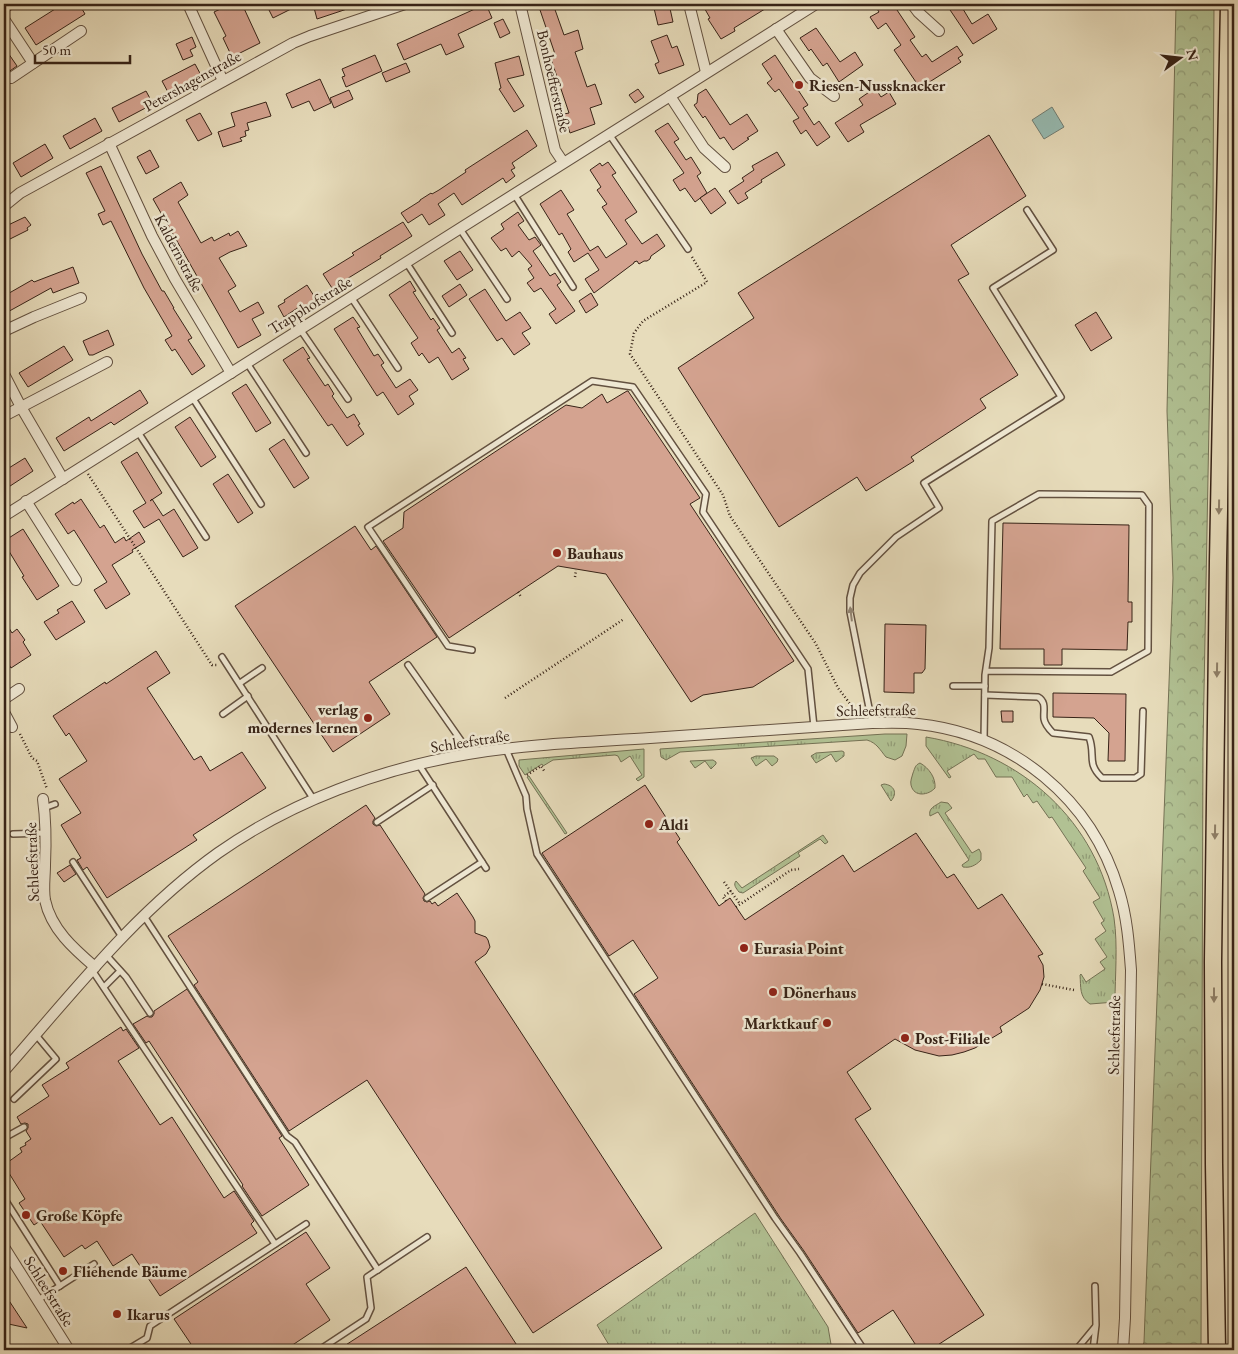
<svg xmlns="http://www.w3.org/2000/svg" width="1238" height="1354" font-family="'EB Garamond',serif">
<style>
.grass{fill:url(#grass-tufts);stroke:#747255}
.forest{fill:url(#forest-crowns);stroke:#747255}
.water{fill:#97bbb2;stroke:#717e74}
.building{fill:#d4a390;stroke:#372317}
.lines{fill:none;stroke-linecap:round;stroke-linejoin:round}
.service-casing{stroke:#635140;stroke-width:8}
.minor-casing{stroke:#635140;stroke-width:12}
.trunk-casing{stroke:#372317;stroke-width:19}
.path{stroke:#372317;stroke-width:2.5;stroke-dasharray:1 2.5;stroke-linecap:butt}
.service{stroke:#efe8d3;stroke-width:5}
.minor{stroke:#efe8d3;stroke-width:10}
.trunk{stroke:#e7dcbb;stroke-width:16}
.oneway{fill:#8f8069}
.oneway2{fill:#938675}
.poi-dot{fill:#8f2418;stroke:#efe8d3;stroke-width:2}
.labels{text-anchor:middle;dominant-baseline:central;stroke-width:5;stroke-linejoin:round;paint-order:stroke}
.street-label{font-size:16px;fill:#372317;stroke:#efe8d3}
.poi-label{font-size:16px;font-weight:bold;fill:#372317;stroke:#efe8d3;text-anchor:start}
</style>
<defs>
<pattern id="grass-tufts" width="24" height="20" patternUnits="userSpaceOnUse" patternTransform="scale(1.25)"><rect width="24" height="20" fill="#b1c193"/><path d="M3 7l-1-3M5 7V3M7 7l1-3M15 17l-1-3M17 17v-4M19 17l1-3" fill="none" stroke="#919c77"/></pattern>
<pattern id="forest-crowns" width="20" height="18" patternUnits="userSpaceOnUse" patternTransform="scale(1.25)"><rect width="20" height="18" fill="#b1c193"/><path d="M2 6a3 3 0 1 1 6 0M12 15a3 3 0 1 1 6 0" fill="none" stroke="#919c77"/></pattern>
</defs>
<rect width="100%" height="100%" fill="#e7dcbb"/>
<filter id="stains"><feTurbulence type="fractalNoise" baseFrequency=".004" numOctaves="4"/><feColorMatrix values="0 0 0 0 .2 0 0 0 0 .09 0 0 0 0 .02 0 0 0 .5 -.17"/></filter>
<radialGradient id="worn" r=".72"><stop offset=".6" stop-color="#630" stop-opacity="0"/><stop offset="1" stop-color="#630" stop-opacity=".3"/></radialGradient>
<g class="grass">
<path d="M885,734H907L906,746L902,756L895,760L886,757C880,750 877,743 867,740L680,752L666,760L661,757L660,749Z"/>
<path d="M926,737C1021,753 1098,821 1114,918C1118,946 1115,975 1115,1002L1090,1004C1079,997 1081,987 1080,975L1081,974L1086,982L1105,969L1100,962L1107,957L1095,939L1106,931L1101,923L1104,921L1093,902L1100,898L1083,871L1086,868L1052,817L1049,818L1037,801L1033,803L1027,794L1024,797L1012,777H996L985,759H978L974,754L947,771L951,777L949,778L926,746Z"/>
<polygon points="644,749 644,777 638,781 636,779 642,775 630,756 621,762 618,756 615,755 553,760 543,766 542,764 525,775 519,766 519,760"/>
<polygon points="842,751 844,752 844,756 836,762 831,754 816,763 811,756 816,753"/>
<polygon points="756,756 774,756 778,759 777,762 772,766 766,759 756,766 751,758"/>
<polygon points="713,760 716,762 716,764 711,769 705,761 695,768 690,761"/>
<path d="M920,763C929,768 936,778 935,788C929,795 914,798 911,785C910,781 912,777 913,773C915,768 915,765 920,763Z"/>
<polygon points="529,776 567,833 565,834 527,777"/>
<path d="M884,784C894,785 898,793 891,801L881,785Z"/>
<path d="M941,802L948,803L952,808L945,813L972,853L979,849L981,853V860C975,866 970,868 963,867L962,865L969,860L938,812L930,816C928,808 935,806 941,802Z"/>
<path d="M823,835L828,842L825,844L820,839L798,853L800,856L743,893L739,892C736,888 733,885 736,881L742,888Z"/>
<polygon points="755,1213 828,1327 832,1350 612,1350 597,1325"/>
</g>
<polygon class="forest" points="1176,4 1214,4 1213,209 1203,745 1201,1350 1142,1350 1144,1342 1173,578 1167,411"/>
<polygon class="water" points="1052,107 1064,127 1044,139 1032,120"/>
<g class="building">
<polygon points="63,4 79,4 85,14 36,45 25,28"/>
<polygon points="231,4 242,4 260,43 232,57 223,38 226,36 214,12"/>
<polygon points="277,4 301,4 273,18 268,8"/>
<polygon points="313,4 356,4 356,6 317,19"/>
<polygon points="486,4 492,18 458,34 464,47 446,55 441,44 404,60 397,44"/>
<polygon points="538,4 553,4 564,35 578,30 583,49 575,52 587,87 595,84 602,104 590,108 595,124 570,133 564,114 569,113 551,59 556,57"/>
<polygon points="653,4 669,4 673,22 658,25"/>
<polygon points="702,4 773,4 734,28 735,31 721,39 708,19 710,18"/>
<polygon points="874,4 893,4 915,37 910,40 922,57 926,54 932,62 957,46 963,55 958,58 961,62 920,88 894,50 901,45 886,23 878,29 870,17 879,12"/>
<polygon points="946,4 960,4 972,24 988,14 997,29 973,44"/>
<polygon points="503,19 510,33 500,38 494,23"/>
<polygon points="816,28 840,62 855,52 863,65 839,82 827,63 823,66 811,49 809,51 800,38"/>
<polygon points="667,35 672,48 677,46 684,65 659,74 655,64 659,62 651,41"/>
<polygon points="192,37 196,47 190,50 193,56 183,60 176,44"/>
<polygon points="4,47 17,66 4,75"/>
<polygon points="375,55 382,71 346,87 342,77 345,76 342,69"/>
<polygon points="775,55 808,105 803,108 814,125 819,121 830,137 817,146 806,130 801,134 793,121 799,118 779,89 775,92 767,83 772,79 762,64"/>
<polygon points="519,56 524,75 507,79 524,106 514,112 499,89 501,88 495,63"/>
<polygon points="406,63 410,72 386,82 382,73"/>
<polygon points="195,64 202,77 169,94 162,81"/>
<polygon points="320,79 331,103 314,111 309,101 292,108 286,94"/>
<polygon points="875,88 881,97 889,92 896,104 860,125 864,132 848,142 835,123 863,105 859,99"/>
<polygon points="638,89 644,97 635,103 629,95"/>
<polygon points="706,89 730,125 747,114 758,131 747,138 749,139 733,150 724,137 720,139 705,116 703,118 694,105 697,103 698,94"/>
<polygon points="349,90 353,99 334,108 330,98"/>
<polygon points="146,91 153,104 119,122 112,108"/>
<polygon points="266,102 271,116 247,123 249,130 245,131 246,136 240,138 242,141 223,147 218,132 235,126 231,113"/>
<polygon points="200,113 212,134 198,141 186,120"/>
<polygon points="95,118 102,131 70,149 63,136"/>
<polygon points="668,123 679,139 674,142 686,160 691,157 701,173 697,176 707,193 695,202 685,188 680,191 673,180 684,173 655,131"/>
<polygon points="527,130 537,146 512,163 515,168 511,170 515,176 506,183 503,178 462,205 454,193 438,204 445,215 429,225 422,214 408,223 401,213 420,201 420,200 431,193 432,194 439,190 466,172 465,170"/>
<polygon points="989,135 1026,196 951,245 969,274 958,280 1018,375 980,399 986,408 911,457 914,461 866,491 857,477 779,527 678,368 754,318 738,293"/>
<polygon points="45,144 53,158 21,177 13,163"/>
<polygon points="150,150 159,167 146,174 137,157"/>
<polygon points="777,152 785,165 761,180 762,182 745,193 748,198 738,204 729,191 744,181 742,178 754,170 752,166"/>
<polygon points="608,162 616,173 612,175 637,212 625,220 642,244 657,234 665,246 651,256 650,259 647,261 644,261 639,264 637,261 634,262 634,263 594,293 585,279 599,270 588,253 574,262 568,252 571,249 562,233 559,235 540,204 561,190 574,210 567,214 590,251 598,246 606,258 627,244 602,207 607,204 597,190 601,187 590,170 600,163 602,166"/>
<polygon points="101,166 142,254 162,291 164,291 174,308 173,308 192,338 188,340 205,366 192,375 175,349 172,351 165,340 172,336 144,288 111,221 103,225 98,214 105,211 86,173"/>
<polygon points="181,182 188,195 178,202 201,243 212,237 214,241 229,233 230,236 238,231 247,246 230,252 219,258 236,286 228,291 240,312 258,302 264,313 252,319 261,335 238,348 153,199"/>
<polygon points="715,188 726,203 711,214 700,198"/>
<polygon points="518,212 524,221 518,225 529,240 535,237 541,245 533,251 550,276 555,273 561,282 557,285 575,311 556,324 549,314 556,309 541,288 534,292 527,283 534,278 528,269 532,266 519,251 512,257 506,248 501,251 491,238 504,229 501,224"/>
<polygon points="25,217 31,225 27,228 28,230 4,242 4,227"/>
<polygon points="403,222 412,236 380,256 381,258 332,288 323,274 354,255 352,253"/>
<polygon points="460,251 473,270 457,280 444,261"/>
<polygon points="73,267 79,283 53,293 51,288 4,314 4,296 32,280 34,282"/>
<polygon points="410,281 416,291 413,292 431,320 433,318 440,328 437,330 452,353 459,348 466,358 463,359 469,369 452,380 438,357 429,363 422,353 419,356 411,343 418,338 389,295"/>
<polygon points="460,284 467,295 449,307 442,296"/>
<polygon points="307,285 316,299 301,310 299,307 284,317 278,306 285,302 284,300"/>
<polygon points="485,289 506,321 520,312 531,328 522,333 530,344 514,355 502,338 497,341 469,299"/>
<polygon points="591,293 598,305 586,313 579,301"/>
<polygon points="1096,312 1112,338 1091,351 1075,325"/>
<polygon points="353,317 360,327 357,328 374,356 378,354 384,363 381,365 396,388 410,379 418,390 409,396 414,404 398,415 383,392 377,396 334,329"/>
<polygon points="108,330 114,345 93,355 89,355 83,341"/>
<polygon points="64,346 73,360 28,387 19,373"/>
<polygon points="303,347 310,358 307,359 325,386 328,384 334,394 332,396 347,418 354,414 360,424 358,425 364,434 347,446 332,424 328,426 283,360"/>
<polygon points="246,384 271,423 256,432 232,393"/>
<polygon points="140,390 148,403 114,425 111,422 64,451 56,438 89,417 91,421"/>
<polygon points="627,391 628,391 700,498 690,504 794,661 753,687 703,695 691,702 606,574 558,566 449,638 383,541 403,528 404,512 566,405 582,408 602,394 607,403"/>
<polygon points="190,417 216,457 201,467 175,427"/>
<polygon points="284,439 309,478 294,488 269,449"/>
<polygon points="137,452 162,493 150,501 152,499 163,516 174,509 198,548 183,557 159,519 144,528 133,511 146,503 121,462"/>
<polygon points="25,458 33,471 4,490 4,471"/>
<polygon points="228,474 253,513 238,523 213,484"/>
<polygon points="81,499 100,528 104,525 115,543 124,537 126,541 139,532 145,542 132,550 133,552 112,565 130,594 106,609 94,590 107,582 74,530 68,534 55,514 73,502 74,504"/>
<polygon points="1003,523 1129,525 1128,602 1132,602 1132,622 1128,622 1127,650 1062,649 1062,665 1044,665 1044,649 1000,649"/>
<polygon points="355,526 371,550 376,546 437,637 369,682 390,714 333,752 235,606"/>
<polygon points="23,529 59,586 37,600 22,577 24,576 4,543 4,541"/>
<polygon points="72,601 85,622 56,640 44,622 59,613 57,610"/>
<polygon points="4,620 12,633 17,629 25,640 23,642 31,655 11,668 4,656"/>
<polygon points="885,624 926,625 925,669 922,673 914,673 914,693 884,692"/>
<polygon points="156,651 170,673 147,688 194,760 201,756 210,771 242,752 266,788 193,835 197,840 107,898 87,867 83,870 77,860 81,858 61,825 81,813 59,779 87,761 69,733 66,736 53,716 105,682 106,684"/>
<polygon points="1053,693 1126,694 1125,761 1108,761 1109,733 1094,718 1053,717"/>
<polygon points="1001,711 1013,711 1013,722 1002,722"/>
<polygon points="645,785 680,839 677,842 719,906 730,898 745,920 843,855 854,872 916,833 947,878 954,874 978,909 1002,894 1043,954 1038,956 1043,965 1044,977 1040,990 1029,1008 1000,1027 1002,1032 987,1041 975,1048 964,1052 952,1055 939,1056 915,1050 895,1039 847,1072 871,1109 855,1119 984,1315 930,1350 919,1350 893,1310 858,1333 804,1251 781,1219 634,994 658,978 633,940 609,956 542,853"/>
<polygon points="366,805 375,818 373,821 373,824 376,826 380,825 425,894 423,898 424,901 427,902 430,901 432,904 435,902 438,906 457,893 473,917 475,921 475,933 486,937 488,940 490,947 486,954 475,962 662,1248 533,1333 367,1080 289,1131 194,985 198,982 168,936"/>
<polygon points="70,865 76,874 64,882 57,873"/>
<polygon points="187,989 282,1136 279,1138 309,1185 262,1216 242,1186 243,1185 149,1041 146,1043 133,1024 147,1016 149,1017 152,1017 154,1014 154,1011"/>
<polygon points="121,1027 123,1031 126,1029 139,1048 118,1061 160,1125 172,1117 224,1198 234,1191 254,1221 251,1224 257,1233 160,1296 132,1254 113,1266 97,1241 85,1249 82,1245 64,1257 40,1221 34,1225 19,1203 25,1199 4,1165 22,1152 20,1148 26,1145 25,1143 31,1139 26,1131 28,1128 28,1124 25,1123 21,1124 17,1117 49,1096 42,1085 69,1068 66,1063"/>
<polygon points="306,1232 330,1268 306,1284 330,1320 285,1350 195,1350 174,1319"/>
<polygon points="466,1267 520,1350 338,1350"/>
<polygon points="4,1293 27,1328 4,1323"/>
</g>
<g class="lines">
<g class="service-casing">
<g id="service">
<polyline points="609,134 688,249"/>
<polyline points="514,194 573,287"/>
<polyline points="460,229 507,299"/>
<polyline points="406,262 452,333"/>
<polyline points="351,297 398,368"/>
<polyline points="300,329 348,399"/>
<polyline points="247,363 306,453"/>
<polyline points="192,397 261,504"/>
<polyline points="138,432 206,537"/>
<polyline points="472,650 448,646 368,527 592,381 633,387 706,494 703,512 808,669 814,727"/>
<polyline points="222,657 314,800"/>
<polyline points="408,665 462,742 468,754"/>
<polyline points="240,683 262,668"/>
<polyline points="953,686 985,686"/>
<path d="M985,695L1038,697C1047,702 1043,711 1044,719C1045,725 1049,729 1053,733L1089,737C1096,755 1086,763 1102,778H1135L1141,774L1143,711"/>
<polyline points="223,714 248,696"/>
<polyline points="872,723 850,612 850,598 853,585 860,573 896,537 939,508 924,483 1061,397 993,288 1053,250 1027,210"/>
<polyline points="984,740 985,675 989,648 992,521 1039,494 1142,495 1149,505 1148,651 1111,672 986,671"/>
<polyline points="506,749 526,796 527,809 537,854 775,1218 800,1253 864,1350"/>
<polyline points="419,765 486,868"/>
<polyline points="44,808 55,804"/>
<polyline points="377,822 433,785"/>
<polyline points="13,834 46,833"/>
<polyline points="73,862 122,937"/>
<polyline points="427,898 482,862"/>
<polyline points="144,916 287,1136 295,1142 378,1270"/>
<polyline points="106,955 126,977 150,1013"/>
<polyline points="92,970 275,1244"/>
<polyline points="104,987 120,971"/>
<polyline points="14,1099 56,1059 36,1035"/>
<polyline points="4,1138 24,1127"/>
<polyline points="4,1198 60,1286"/>
<polyline points="38,1300 94,1264"/>
<polyline points="127,1350 147,1338 150,1326 306,1224"/>
<polyline points="319,1350 366,1319 371,1308 367,1277 427,1237"/>
<polyline points="1076,1350 1095,1327"/>
<polyline points="1093,1350 1096,1325 1095,1286"/>
</g>
</g>
<g class="minor-casing">
<g id="minor">
<polyline points="188,4 223,81"/>
<polyline points="520,4 555,150 563,162"/>
<polyline points="689,4 706,72"/>
<polyline points="912,4 918,12 939,31"/>
<polyline points="4,8 10,4"/>
<polyline points="4,19 33,63"/>
<polyline points="776,29 810,78 834,96"/>
<polyline points="11,78 81,31"/>
<polyline points="670,96 704,148 725,167"/>
<polyline points="109,143 152,236 175,279 231,373"/>
<polyline points="4,206 20,193 293,43 310,36 405,4"/>
<polyline points="4,331 34,317 81,298"/>
<polyline points="4,374 21,407 63,479"/>
<polyline points="4,416 107,362"/>
<polyline points="26,501 76,580"/>
<polyline points="4,516 816,4"/>
<polyline points="4,699 19,689"/>
<polyline points="4,712 12,727"/>
<path d="M43,799C46,821 46,843 45,865C45,876 43,889 45,900C51,929 74,949 95,967"/>
<path d="M4,1071C71,995 134,913 218,853C292,801 380,769 468,754C528,744 590,742 650,738C724,733 798,728 872,723C887,723 902,722 918,724C1013,734 1092,799 1119,891C1127,917 1129,943 1131,970L1125,1318L1123,1350"/>
<polyline points="4,1247 69,1350"/>
</g>
</g>
<g class="trunk-casing">
<polyline id="trunk" points="1217,1350 1214,1164 1213,962 1218,561 1229,4"/>
</g>
<g class="path">
<polyline points="692,257 707,282 643,321 634,333 630,354 723,495 730,516 816,644 838,688 857,713"/>
<polyline points="88,474 212,665 217,665"/>
<polyline points="575,577 576,570"/>
<polyline points="518,592 521,597"/>
<polyline points="505,698 624,619"/>
<polyline points="20,734 32,758 37,761 47,789"/>
<polyline points="527,775 541,766 545,772"/>
<polyline points="724,882 740,904"/>
<polyline points="726,901 723,897 731,891"/>
<polyline points="736,907 791,870 799,869"/>
<polyline points="1042,984 1074,990"/>
<polyline points="4,1109 9,1105"/>
</g>
<use href="#service" class="service"/>
<use href="#minor" class="minor"/>
<use href="#trunk" class="trunk"/>
</g>
<defs><path id="oneway-solid" d="M-6-.8H1V-3.2L6.5 0L1 3.2V.8H-6Z" transform="scale(1.25)"/></defs>
<g class="oneway">
<use href="#oneway-solid" transform="translate(1219 507) rotate(91)"/>
<use href="#oneway-solid" transform="translate(1217 670) rotate(91)"/>
<use href="#oneway-solid" transform="translate(1215 832) rotate(91)"/>
<use href="#oneway-solid" transform="translate(1214 995) rotate(90)"/>
</g>
<use class="oneway2" href="#oneway-solid" transform="translate(851 614) rotate(-97)"/>
<g class="poi-dot">
<circle cx="799" cy="85" r="5"/>
<circle cx="557" cy="553" r="5"/>
<circle cx="368" cy="718" r="5"/>
<circle cx="649" cy="824" r="5"/>
<circle cx="744" cy="948" r="5"/>
<circle cx="773" cy="992" r="5"/>
<circle cx="827" cy="1023" r="5"/>
<circle cx="905" cy="1038" r="5"/>
<circle cx="26" cy="1215" r="5"/>
<circle cx="63" cy="1271" r="5"/>
<circle cx="117" cy="1314" r="5"/>
</g>
<g class="labels">
<g class="street-label">
<text transform="translate(192 81) rotate(-29)">Petershagenstraße</text>
<text transform="translate(554 81) rotate(77)">Bonhoefferstraße</text>
<text transform="translate(179 253) rotate(62)">Kaldernstraße</text>
<text transform="translate(310 305) rotate(-32)">Trapphofstraße</text>
<text transform="translate(876 710) rotate(-1)">Schleefstraße</text>
<text transform="translate(470 741) rotate(-9)">Schleefstraße</text>
<text transform="translate(32 862) rotate(-92)">Schleefstraße</text>
<text transform="translate(1114 1035) rotate(-89)">Schleefstraße</text>
<text transform="translate(49 1291) rotate(58)">Schleefstraße</text>
</g>
<g class="poi-label">
<text x="809" y="85">Riesen-Nussknacker</text>
<text x="567" y="553">Bauhaus</text>
<text x="358" y="709" text-anchor="end">verlag<tspan x="358" dy="18">modernes lernen</tspan></text>
<text x="659" y="824">Aldi</text>
<text x="754" y="948">Eurasia Point</text>
<text x="783" y="992">Dönerhaus</text>
<text x="817" y="1023" text-anchor="end">Marktkauf</text>
<text x="915" y="1038">Post-Filiale</text>
<text x="36" y="1215">Große Köpfe</text>
<text x="73" y="1271">Fliehende Bäume</text>
<text x="127" y="1314">Ikarus</text>
</g>
</g>
<rect width="1238" height="1354" fill="none" stroke="#e7dcbb" stroke-width="20"/>
<rect x="5" y="5" width="1228" height="1344" fill="none" stroke="#372317" stroke-width="2.5"/>
<rect x="10" y="10" width="1218" height="1334" fill="none" stroke="#372317"/>
<g transform="translate(1180 58) rotate(75)" stroke="#efe8d3" stroke-width="4" paint-order="stroke">
<path d="M0-4L9 19L0 12L-9 19Z" fill="#372317"/>
<text y="-8" font-size="14" font-weight="bold" text-anchor="middle" fill="#372317">N</text>
</g>
<path d="M35 55v8h95v-8" fill="none" stroke="#372317" stroke-width="2.5"/>
<text x="42" y="55" font-size="15" fill="#372317" stroke="#efe8d3" stroke-width="4" paint-order="stroke">50 m</text>
<rect width="100%" height="100%" filter="url(#stains)"/>
<rect width="100%" height="100%" fill="url(#worn)"/>
</svg>
